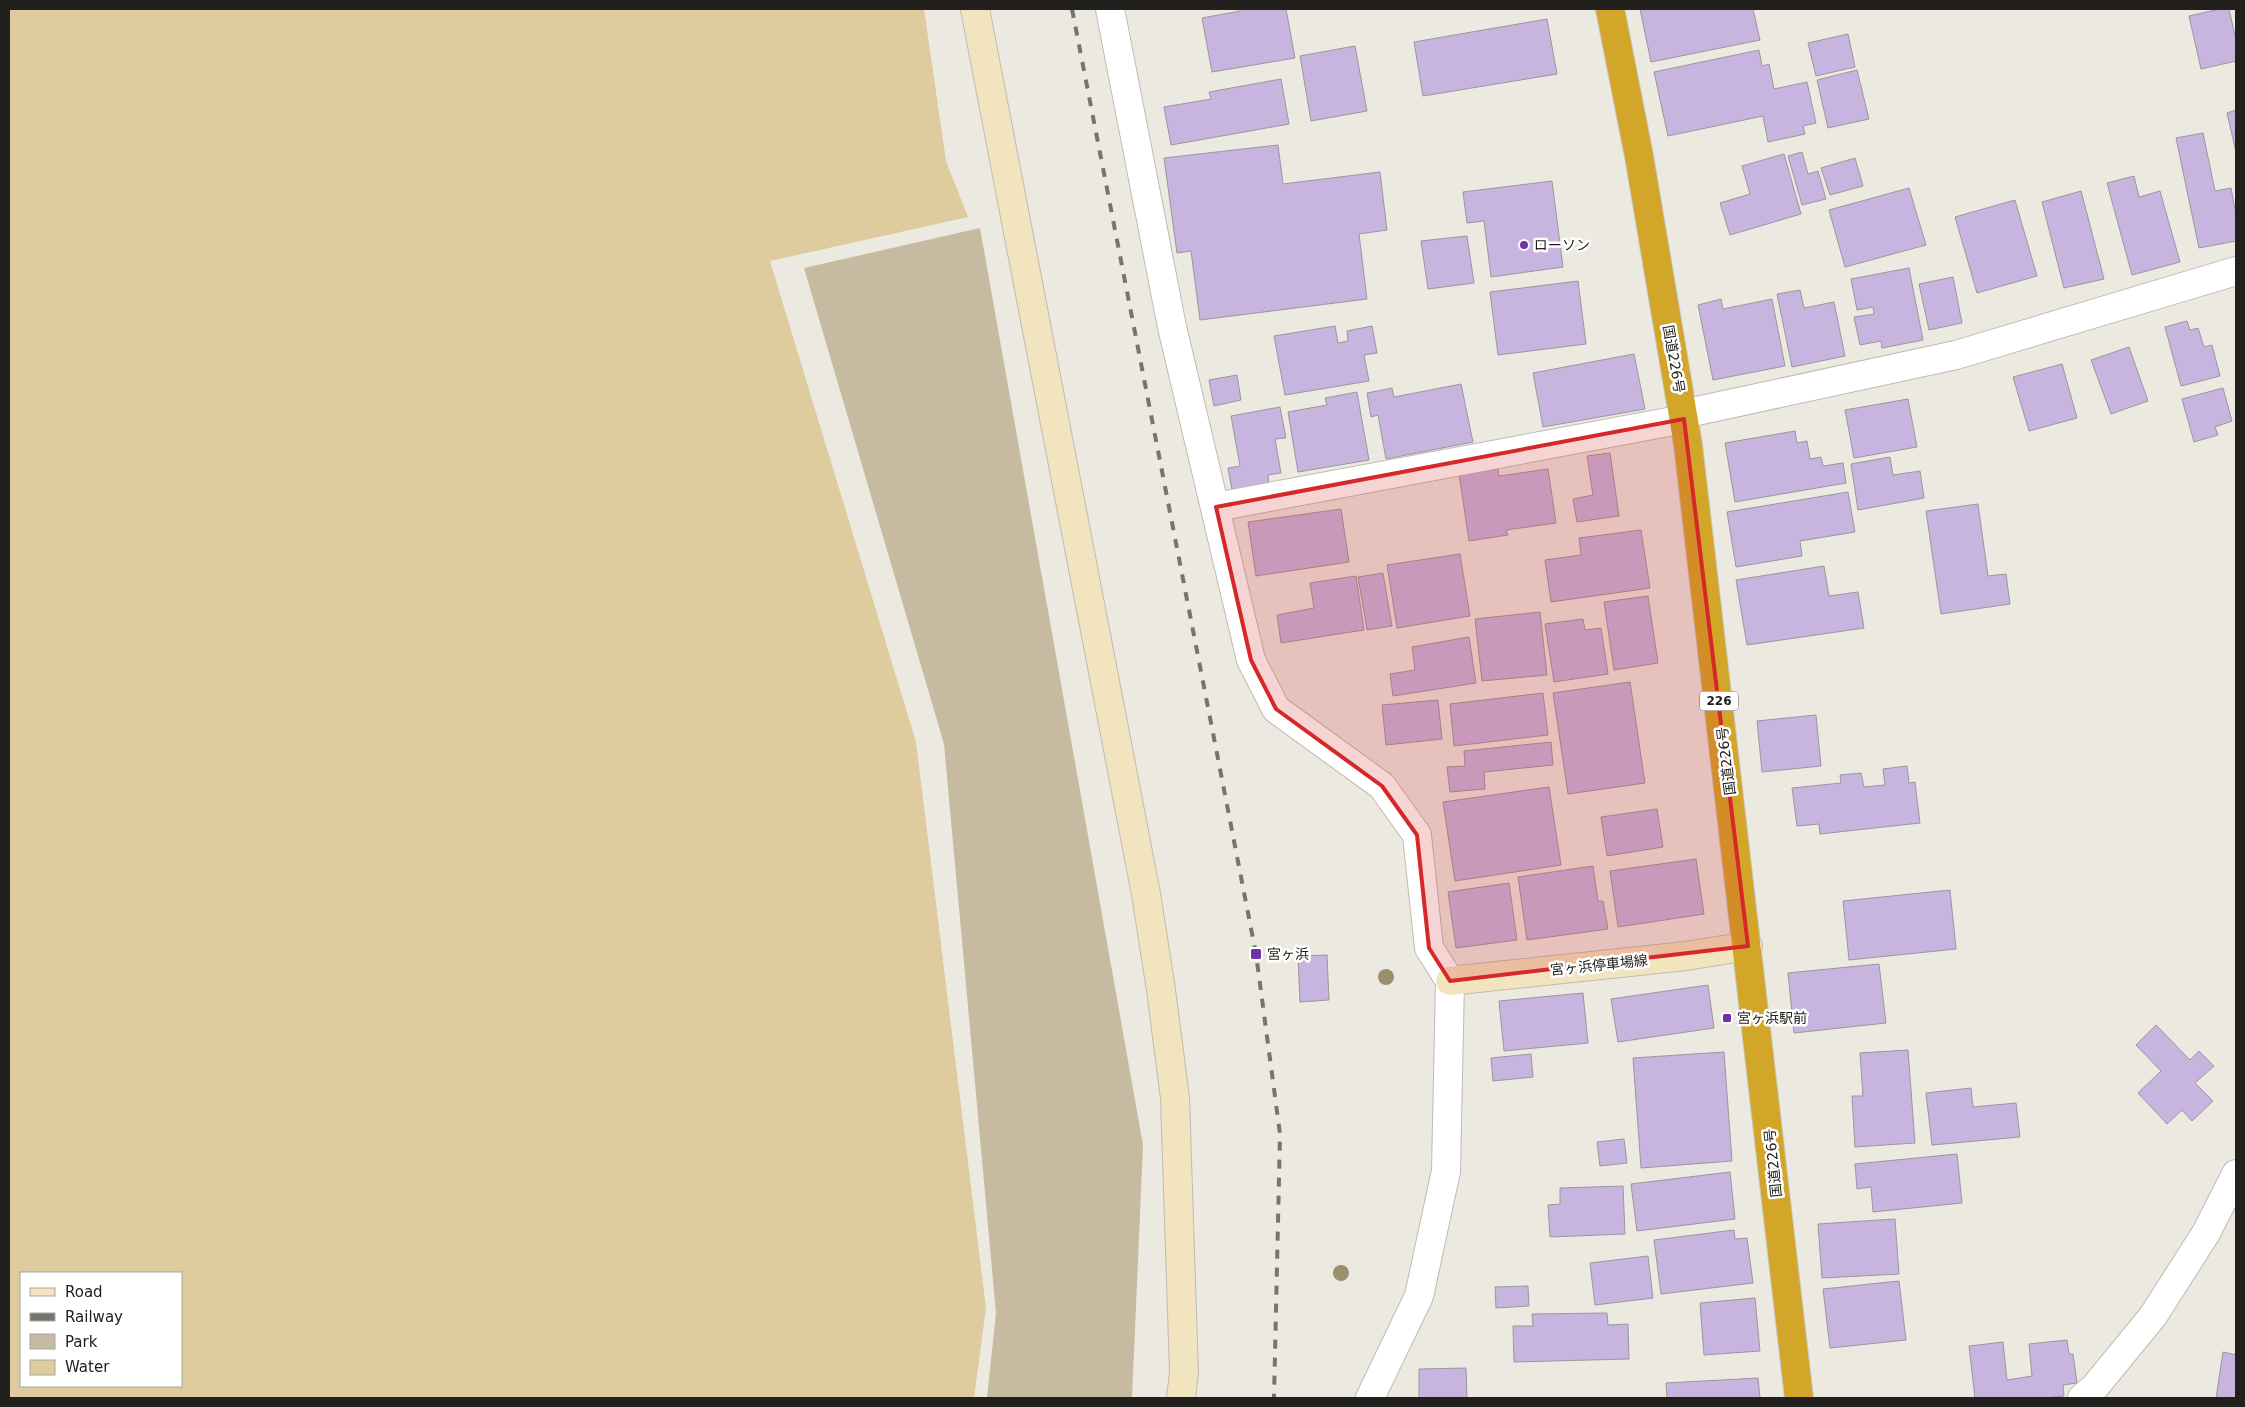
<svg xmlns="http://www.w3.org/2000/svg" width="2245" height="1407" font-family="'DejaVu Sans','Noto Sans JP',sans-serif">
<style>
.green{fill:#c6bba1}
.water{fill:#decb9e;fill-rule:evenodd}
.building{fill:#c7b4df;stroke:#9a979e}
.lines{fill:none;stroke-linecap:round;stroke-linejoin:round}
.street-casing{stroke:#bebbb3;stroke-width:30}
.secondary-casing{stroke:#bebbb3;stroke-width:30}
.highway-casing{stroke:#cac9c9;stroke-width:30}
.street{stroke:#fff;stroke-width:28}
.secondary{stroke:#f2e4be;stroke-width:28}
.highway{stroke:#d2a628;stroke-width:28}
.rail{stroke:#76746f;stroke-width:4;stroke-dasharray:9 9;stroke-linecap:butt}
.tree{fill:#9b8f6e}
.marked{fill:#d62828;fill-opacity:0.2;stroke:#d62828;stroke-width:4;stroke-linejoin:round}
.poi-dot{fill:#7132a7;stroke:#fff;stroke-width:2}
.labels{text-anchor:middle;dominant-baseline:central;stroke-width:5;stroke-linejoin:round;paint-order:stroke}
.shield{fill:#fff;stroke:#646361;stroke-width:1}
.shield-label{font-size:12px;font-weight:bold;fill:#21201d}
.poi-label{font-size:14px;fill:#21201d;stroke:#fff;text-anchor:start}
.street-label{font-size:14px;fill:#21201d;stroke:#fff}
</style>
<rect width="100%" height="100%" fill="#ece9e1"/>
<polygon class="green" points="980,228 1143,1145 1132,1398 987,1398 996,1313 944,744 804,268"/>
<path class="water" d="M9,9H924L946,161L968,217L770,261L916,742L986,1308L974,1398H9ZM21,1273H181V1386H21Z"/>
<g class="building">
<polygon points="1240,9 1286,9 1295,58 1212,72 1202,18 1240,11"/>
<polygon points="1640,9 1753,9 1760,40 1651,62"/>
<polygon points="2220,9 2229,9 2236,40 2236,61 2201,69 2189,16"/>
<polygon points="1547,19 1557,74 1423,96 1414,42"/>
<polygon points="1848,34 1855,67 1816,76 1808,43"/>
<polygon points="1355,46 1367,111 1311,121 1300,56"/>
<polygon points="1759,50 1762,66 1769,64 1774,89 1807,82 1816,123 1803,126 1805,134 1768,142 1763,116 1668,136 1654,72"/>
<polygon points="1857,70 1869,119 1828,128 1817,80"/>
<polygon points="1281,79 1289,124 1171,145 1164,107 1211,99 1209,92"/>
<polygon points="2236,110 2236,152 2227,113"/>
<polygon points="2203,133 2215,191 2231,188 2236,214 2236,241 2199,248 2176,138"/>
<polygon points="1278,145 1283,184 1380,172 1387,230 1359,234 1367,299 1200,320 1191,251 1177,253 1164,158"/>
<polygon points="1802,152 1808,174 1818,171 1826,199 1802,205 1788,156"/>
<polygon points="1784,154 1801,214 1730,235 1720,203 1750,194 1742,166"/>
<polygon points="1855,158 1863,186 1830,195 1821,168"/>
<polygon points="2134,176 2139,197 2160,191 2180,262 2132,275 2107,183"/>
<polygon points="1552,181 1563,267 1491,277 1484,221 1467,223 1463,192"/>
<polygon points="1909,188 1926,245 1845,267 1829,210"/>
<polygon points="2081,191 2104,279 2064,288 2042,202"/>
<polygon points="2015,200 2037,276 1977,293 1955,217"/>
<polygon points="1467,236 1474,283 1428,289 1421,241"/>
<polygon points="1909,268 1923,340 1882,348 1881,341 1860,345 1854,317 1874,314 1873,307 1857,310 1851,279"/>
<polygon points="1953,277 1962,323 1929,330 1919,284"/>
<polygon points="1578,281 1586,344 1498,355 1490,292"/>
<polygon points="1800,290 1804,308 1834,302 1845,356 1792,367 1777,294"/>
<polygon points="1721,299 1723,309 1772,299 1785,366 1713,380 1698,305"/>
<polygon points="2187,321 2190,330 2198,328 2204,347 2212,345 2220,376 2181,386 2165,327"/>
<polygon points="1335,326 1338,343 1348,341 1347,331 1372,326 1377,353 1364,355 1369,381 1285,395 1274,336"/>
<polygon points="2129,347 2148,401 2111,414 2091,360"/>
<polygon points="1634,354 1645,409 1543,427 1533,373"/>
<polygon points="2062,364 2077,418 2029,431 2013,377"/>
<polygon points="1237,375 1241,400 1214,406 1209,380"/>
<polygon points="1461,384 1473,442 1386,459 1378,415 1371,417 1367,393 1392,388 1394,397"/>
<polygon points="2223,388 2232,421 2215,427 2218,435 2194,442 2182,399"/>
<polygon points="1357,392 1369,460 1298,472 1288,412 1327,405 1325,398"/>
<polygon points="1908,399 1917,447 1854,458 1845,410"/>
<polygon points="1280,407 1286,438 1275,439 1281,473 1268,475 1269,484 1232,490 1228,468 1240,466 1231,416"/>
<polygon points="1795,431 1797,443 1807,441 1810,459 1821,457 1823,466 1843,463 1846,483 1735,502 1725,443"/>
<polygon points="1610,453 1619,516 1577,522 1573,499 1593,495 1587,456"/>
<polygon points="1890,457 1893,475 1920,471 1924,498 1858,510 1851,464"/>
<polygon points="1498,469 1499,476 1548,469 1556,523 1506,530 1508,535 1469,541 1459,474"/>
<polygon points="1848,492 1855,532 1800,541 1802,556 1736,567 1727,512"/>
<polygon points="1978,504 1988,576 2006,574 2010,604 1941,614 1926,511"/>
<polygon points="1341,509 1349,562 1256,576 1248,522"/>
<polygon points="1641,530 1650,588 1551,602 1545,560 1581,555 1579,538"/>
<polygon points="1460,554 1470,616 1397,628 1387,565"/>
<polygon points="1824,566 1829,596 1858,592 1864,628 1747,645 1736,580"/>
<polygon points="1383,573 1392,626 1367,630 1358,577"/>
<polygon points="1356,576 1364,630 1281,643 1277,615 1314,608 1310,583"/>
<polygon points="1648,596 1658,663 1614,670 1604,602"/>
<polygon points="1540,612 1547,675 1482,681 1475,619"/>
<polygon points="1583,619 1585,630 1601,628 1608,674 1554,682 1545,624"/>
<polygon points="1469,637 1476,683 1393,696 1390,674 1415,670 1412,647"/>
<polygon points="1630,682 1645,783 1568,794 1553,693"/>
<polygon points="1543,693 1548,735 1454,746 1450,704"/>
<polygon points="1438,700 1442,739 1386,745 1382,705"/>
<polygon points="1816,715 1821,766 1762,772 1757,721"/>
<polygon points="1551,742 1553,765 1484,772 1485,789 1450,792 1447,767 1465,766 1464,751"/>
<polygon points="1907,766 1909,783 1915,782 1920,823 1820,834 1819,824 1797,826 1792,788 1841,783 1840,775 1861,773 1864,787 1885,785 1883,769"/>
<polygon points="1549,787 1561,865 1455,881 1443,802"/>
<polygon points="1657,809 1663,847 1607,856 1601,817"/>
<polygon points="1696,859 1704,914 1618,927 1610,871"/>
<polygon points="1593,866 1598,901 1603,901 1608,929 1527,940 1518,877"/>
<polygon points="1509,883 1517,940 1456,948 1448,892"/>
<polygon points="1950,890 1956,949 1849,960 1843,901"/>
<polygon points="1327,955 1329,1000 1300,1002 1298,956"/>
<polygon points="1879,964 1886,1023 1794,1033 1788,973"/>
<polygon points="1708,985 1714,1028 1618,1042 1611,999"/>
<polygon points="1583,993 1588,1043 1504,1051 1499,1001"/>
<polygon points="2156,1025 2190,1060 2199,1051 2214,1066 2195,1083 2213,1101 2192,1121 2182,1110 2167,1124 2138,1093 2161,1071 2136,1045"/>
<polygon points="1908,1050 1915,1143 1855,1147 1852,1096 1863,1096 1860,1053"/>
<polygon points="1724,1052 1732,1161 1641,1168 1633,1058"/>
<polygon points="1531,1054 1533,1077 1493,1081 1491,1058"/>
<polygon points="1971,1088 1973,1107 2016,1103 2020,1137 1932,1145 1926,1093"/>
<polygon points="1624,1139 1627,1163 1600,1166 1597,1142"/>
<polygon points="1957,1154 1962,1203 1873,1212 1871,1187 1857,1189 1855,1164"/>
<polygon points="1730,1172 1735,1219 1637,1231 1631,1184"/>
<polygon points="1623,1186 1625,1234 1550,1237 1548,1205 1560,1204 1560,1188"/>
<polygon points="1895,1219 1899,1274 1822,1278 1818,1224"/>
<polygon points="1734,1230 1735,1239 1747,1238 1753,1283 1661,1294 1654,1240"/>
<polygon points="1648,1256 1653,1298 1595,1305 1590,1263"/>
<polygon points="1899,1281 1906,1340 1830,1348 1823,1289"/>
<polygon points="1528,1286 1529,1306 1496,1308 1495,1287"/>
<polygon points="1755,1298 1760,1351 1704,1355 1700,1303"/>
<polygon points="1607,1313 1608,1325 1628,1324 1629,1359 1514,1362 1513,1326 1533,1326 1532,1314"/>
<polygon points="2067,1340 2069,1354 2073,1354 2077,1383 2063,1385 2064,1396 2044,1398 1975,1398 1969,1346 2003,1342 2007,1380 2032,1376 2029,1344"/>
<polygon points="2223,1352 2236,1355 2236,1398 2216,1398"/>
<polygon points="1466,1368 1467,1398 1419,1398 1419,1369"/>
<polygon points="1758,1378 1760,1398 1667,1398 1666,1383"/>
</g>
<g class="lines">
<g class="street-casing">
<g id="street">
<polyline points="1110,9 1172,327 1251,660 1276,709 1382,786 1417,835 1429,948 1450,981 1446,1171 1419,1296 1370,1398"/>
<polyline points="1683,414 1956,355 2236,271"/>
<polyline points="1216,507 1684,419"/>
<polyline points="2082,1398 2094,1388 2153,1316 2206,1233 2236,1174"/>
</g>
</g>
<g class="secondary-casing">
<g id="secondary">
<polyline points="975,9 1146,894 1161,990 1175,1098 1184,1373 1181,1398"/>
<polyline points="1450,981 1686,956 1748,946"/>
</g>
</g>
<g class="highway-casing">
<polyline id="highway" points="1610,9 1639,156 1688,445 1799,1398"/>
</g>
<use href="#street" class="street"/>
<use href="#secondary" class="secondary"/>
<use href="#highway" class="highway"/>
<polyline class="rail" points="1072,9 1256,954 1280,1134 1274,1398"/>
</g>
<g class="tree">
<circle cx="1386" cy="977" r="8"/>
<circle cx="1341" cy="1273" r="8"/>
</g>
<path class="marked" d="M1684,419L1748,946L1450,981L1429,948L1417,835L1382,786L1276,709L1251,660L1216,507Z"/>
<g class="poi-dot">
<circle cx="1524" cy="245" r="5"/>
<rect x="1250" y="948" width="12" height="12" rx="2.5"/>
<rect x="1722" y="1013" width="10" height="10" rx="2.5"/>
</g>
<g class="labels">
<rect class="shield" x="1700" y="691.5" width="38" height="19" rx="4"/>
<g class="shield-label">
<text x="1719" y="701">226</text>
</g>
<g class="poi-label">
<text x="1534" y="245">ローソン</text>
<text x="1267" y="954">宮ヶ浜</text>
<text x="1737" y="1018">宮ヶ浜駅前</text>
</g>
<g class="street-label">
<text transform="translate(1674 359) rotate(80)">国道226号</text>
<text transform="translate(1726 761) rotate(-97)">国道226号</text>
<text transform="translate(1599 965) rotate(-6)">宮ヶ浜停車場線</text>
<text transform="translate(1773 1163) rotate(-96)">国道226号</text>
</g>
</g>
<rect width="2245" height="1407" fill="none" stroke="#21201d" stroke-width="20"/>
<rect x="20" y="1272" width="162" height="115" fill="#ffffff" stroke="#a6a6a5"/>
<rect x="30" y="1288" width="25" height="8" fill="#f2e4be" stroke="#a6a6a5"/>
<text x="65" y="1297" font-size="15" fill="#21201d">Road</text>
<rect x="30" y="1313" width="25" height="8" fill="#76746f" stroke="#a6a6a5"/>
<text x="65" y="1322" font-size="15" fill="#21201d">Railway</text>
<rect x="30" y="1334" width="25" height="15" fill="#c6bba1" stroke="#a6a6a5"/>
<text x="65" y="1347" font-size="15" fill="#21201d">Park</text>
<rect x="30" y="1360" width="25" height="15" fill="#decb9e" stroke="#a6a6a5"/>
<text x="65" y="1372" font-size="15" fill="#21201d">Water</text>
</svg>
